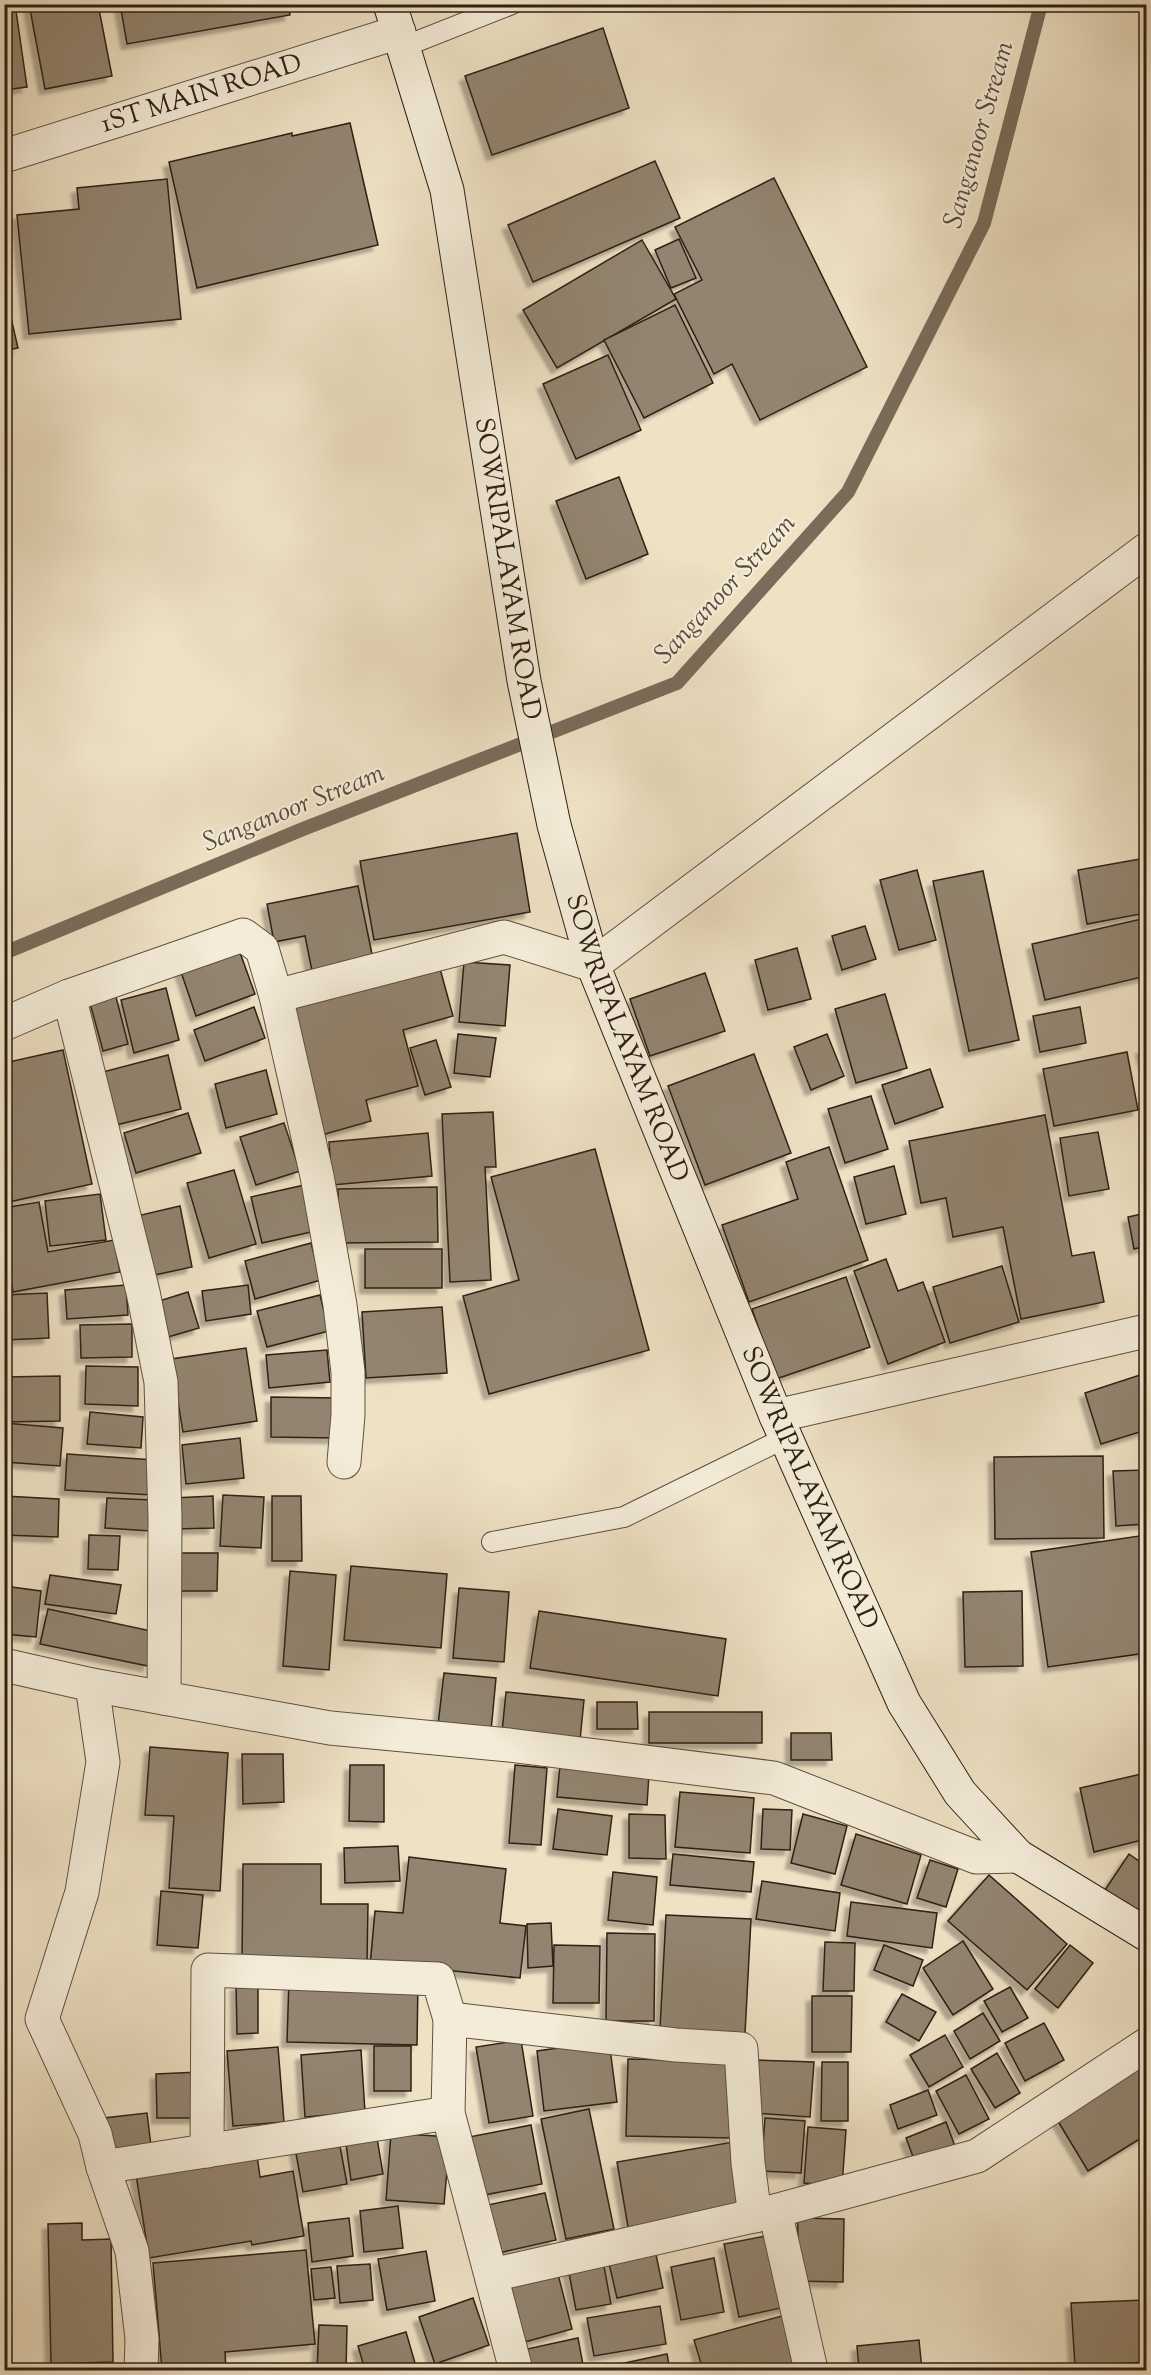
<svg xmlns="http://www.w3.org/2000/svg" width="1151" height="2375" font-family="'Sorts Mill Goudy',serif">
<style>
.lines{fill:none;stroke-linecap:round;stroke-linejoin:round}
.stream{stroke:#7a6c5a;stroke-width:14}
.building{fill:#928470;stroke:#2e2014;stroke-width:1.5;filter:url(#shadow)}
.lane-casing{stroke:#5e5040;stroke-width:22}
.street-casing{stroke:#5e5040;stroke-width:35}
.secondary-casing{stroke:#2e2014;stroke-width:35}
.lane{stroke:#f4ecd9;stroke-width:20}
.street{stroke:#f4ecd9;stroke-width:33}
.secondary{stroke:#f4ecd9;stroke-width:33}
.labels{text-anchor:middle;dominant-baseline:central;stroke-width:4.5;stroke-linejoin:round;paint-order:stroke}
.street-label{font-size:26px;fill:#2e2014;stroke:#f4ecd9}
.water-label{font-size:27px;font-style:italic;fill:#5a4c3d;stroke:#f4ecd9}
</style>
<defs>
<filter id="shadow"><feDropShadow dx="-5.5" dy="5.5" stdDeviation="1.5" flood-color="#0004"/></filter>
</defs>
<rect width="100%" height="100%" fill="#eee1c4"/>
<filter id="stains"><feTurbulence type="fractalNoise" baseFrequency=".00333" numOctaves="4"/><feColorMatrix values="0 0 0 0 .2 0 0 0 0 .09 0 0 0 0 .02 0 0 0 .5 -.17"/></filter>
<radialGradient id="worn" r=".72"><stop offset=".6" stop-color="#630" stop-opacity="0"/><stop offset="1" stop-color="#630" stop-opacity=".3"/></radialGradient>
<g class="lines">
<polyline class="stream" points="4,953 303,829 677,683 848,492 984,223 1041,4"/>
</g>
<g class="building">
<polygon points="4,4 15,4 27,87 4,90"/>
<polygon points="29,4 98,4 112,76 45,89"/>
<polygon points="120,4 288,4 290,15 127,44"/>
<polygon points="603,28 629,108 492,155 465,76"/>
<polygon points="350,123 378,245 197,288 169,162 292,133 292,136"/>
<polygon points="655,161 680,218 533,282 508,225"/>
<polygon points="774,178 867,367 760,420 732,364 714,374 674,294 702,280 675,227"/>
<polygon points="167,179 181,319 29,334 17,215 79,209 77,188"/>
<polygon points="679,239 696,278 671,288 655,250"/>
<polygon points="642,240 676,299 557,368 523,310"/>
<polygon points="4,288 18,348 4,351"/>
<polygon points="675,305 713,383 644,418 604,340"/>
<polygon points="608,355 641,430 576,459 543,384"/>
<polygon points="619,477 648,554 586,579 556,501"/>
<polygon points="517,833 530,912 374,940 360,861"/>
<polygon points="1146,858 1146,913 1087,924 1078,870"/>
<polygon points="917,870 936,940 899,950 880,880"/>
<polygon points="983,871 1019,1040 969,1051 933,881"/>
<polygon points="358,886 373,959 312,971 305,936 274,942 267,904"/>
<polygon points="1146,918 1146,976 1045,1000 1032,944"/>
<polygon points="865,926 876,959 842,970 832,936"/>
<polygon points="238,947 255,994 196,1016 180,969"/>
<polygon points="797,948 811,999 768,1010 755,960"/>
<polygon points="464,962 510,965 505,1026 459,1022"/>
<polygon points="439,965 453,1016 403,1030 418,1086 366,1100 371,1121 318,1136 283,1008"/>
<polygon points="705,973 725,1031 650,1056 630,999"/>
<polygon points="166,988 179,1040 134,1053 121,1000"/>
<polygon points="885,994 907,1068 856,1083 835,1009"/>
<polygon points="116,997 128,1044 103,1051 90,1003"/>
<polygon points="254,1007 265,1038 205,1061 194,1030"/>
<polygon points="1080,1007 1086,1043 1040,1052 1033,1016"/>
<polygon points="458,1034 496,1038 490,1077 454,1073"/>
<polygon points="827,1034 844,1076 811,1090 794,1047"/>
<polygon points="436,1040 451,1087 425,1095 410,1048"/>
<polygon points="1146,1048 1146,1068 1141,1049"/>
<polygon points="63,1050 92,1184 4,1203 4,1063"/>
<polygon points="1127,1052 1138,1110 1054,1126 1043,1069"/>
<polygon points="754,1054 791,1153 705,1185 668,1086"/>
<polygon points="168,1055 181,1109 112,1126 99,1073"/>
<polygon points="930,1069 943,1107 895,1124 882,1085"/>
<polygon points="266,1070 277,1114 226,1128 215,1084"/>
<polygon points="871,1096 888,1149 845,1163 828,1109"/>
<polygon points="493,1112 496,1167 485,1167 491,1280 450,1282 442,1114"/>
<polygon points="188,1113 201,1153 136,1173 124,1133"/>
<polygon points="1045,1115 1072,1256 1094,1252 1104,1302 1021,1319 1003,1227 953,1237 946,1198 921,1203 909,1141"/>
<polygon points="284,1123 300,1171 256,1185 240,1137"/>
<polygon points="1098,1132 1109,1189 1069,1196 1060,1138"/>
<polygon points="428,1133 432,1176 332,1185 329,1142"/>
<polygon points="829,1147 868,1260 749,1302 722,1225 798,1199 786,1162"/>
<polygon points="595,1149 649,1350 489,1394 463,1296 519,1280 491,1177"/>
<polygon points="894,1166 906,1214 866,1224 854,1177"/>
<polygon points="234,1170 256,1244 209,1258 187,1183"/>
<polygon points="309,1184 320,1230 262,1243 251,1197"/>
<polygon points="437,1187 438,1242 339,1243 338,1189"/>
<polygon points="100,1194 106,1240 50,1246 45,1201"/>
<polygon points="39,1202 48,1252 114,1240 120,1272 13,1292 8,1260 4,1261 4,1208"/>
<polygon points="180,1206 192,1267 150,1276 137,1216"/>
<polygon points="1146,1213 1146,1246 1134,1249 1128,1217"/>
<polygon points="311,1243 321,1280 255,1299 245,1261"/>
<rect x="365" y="1249" width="77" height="39"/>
<polygon points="886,1259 898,1291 923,1282 945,1342 888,1364 854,1271"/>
<polygon points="1002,1266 1019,1322 950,1343 933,1287"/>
<polygon points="846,1277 870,1347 776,1379 752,1309"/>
<polygon points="126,1285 128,1315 67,1319 65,1290"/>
<polygon points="248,1285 251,1314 206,1321 202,1291"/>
<polygon points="188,1292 199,1328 168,1337 156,1302"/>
<polygon points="47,1293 49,1338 4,1340 4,1295"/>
<polygon points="320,1295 329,1331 267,1347 257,1311"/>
<polygon points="442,1307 447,1373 366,1378 362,1312"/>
<polygon points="132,1324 132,1357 81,1358 80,1325"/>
<polygon points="246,1348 257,1421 183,1432 171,1359"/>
<polygon points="327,1350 330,1382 269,1388 266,1355"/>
<polygon points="86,1366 138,1367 138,1406 85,1404"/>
<polygon points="1146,1373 1146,1430 1101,1444 1085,1393"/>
<polygon points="60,1376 60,1421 4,1422 4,1377"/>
<polygon points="271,1397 337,1398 336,1438 271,1437"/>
<polygon points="90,1412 143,1417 141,1448 87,1444"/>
<polygon points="4,1423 63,1428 60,1466 4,1462"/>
<polygon points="240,1438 244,1478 186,1484 182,1445"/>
<polygon points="67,1454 154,1460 152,1495 65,1490"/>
<polygon points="1103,1456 1104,1538 995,1539 994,1457"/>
<polygon points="1146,1470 1146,1524 1116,1526 1113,1471"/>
<polygon points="223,1495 264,1497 261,1548 220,1546"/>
<polygon points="4,1496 59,1499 58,1537 4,1535"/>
<polygon points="213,1496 214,1528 175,1529 173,1498"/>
<polygon points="272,1496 301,1496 302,1561 272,1561"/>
<polygon points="107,1498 152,1500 151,1531 105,1528"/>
<polygon points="89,1535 120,1536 118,1570 88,1569"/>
<polygon points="1146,1535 1146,1653 1048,1667 1031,1552"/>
<polygon points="177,1553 218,1553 217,1591 177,1591"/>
<polygon points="351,1566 447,1574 441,1648 344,1640"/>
<polygon points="290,1571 336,1575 329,1670 283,1666"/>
<polygon points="50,1575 121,1585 116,1614 45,1604"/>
<polygon points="4,1586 41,1591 36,1637 4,1634"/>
<polygon points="459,1588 509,1592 504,1662 453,1658"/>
<polygon points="1022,1591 1023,1666 965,1667 963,1592"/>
<polygon points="48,1609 156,1632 148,1666 40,1644"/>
<polygon points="539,1611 726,1639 718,1696 530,1668"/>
<polygon points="444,1673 496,1678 491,1731 438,1725"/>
<polygon points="506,1692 584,1700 580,1740 502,1732"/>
<polygon points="597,1702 637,1702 638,1729 597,1729"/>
<rect x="649" y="1712" width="113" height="31"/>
<polygon points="791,1733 831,1733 832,1760 791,1760"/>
<polygon points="150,1747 228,1753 220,1891 169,1888 174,1816 145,1815"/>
<polygon points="242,1754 283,1754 284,1802 243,1804"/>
<polygon points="350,1765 384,1765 384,1822 349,1821"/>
<polygon points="515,1765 547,1768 541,1845 509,1843"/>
<polygon points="560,1765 649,1774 647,1805 557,1797"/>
<polygon points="1146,1773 1146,1839 1094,1852 1080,1788"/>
<polygon points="680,1792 754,1798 750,1853 675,1847"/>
<polygon points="558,1809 612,1816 607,1855 553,1849"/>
<polygon points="763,1809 792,1810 790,1850 761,1849"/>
<polygon points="629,1814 665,1815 666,1859 629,1858"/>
<polygon points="803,1814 847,1826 835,1874 791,1863"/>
<polygon points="856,1834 921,1855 907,1904 841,1885"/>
<polygon points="398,1846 400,1881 345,1883 344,1848"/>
<polygon points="673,1854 754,1862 751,1892 670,1885"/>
<polygon points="1129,1854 1146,1866 1146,1899 1137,1912 1105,1890"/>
<polygon points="409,1857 506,1869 500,1923 526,1926 520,1978 435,1969 370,1966 375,1911 403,1913"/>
<polygon points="930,1860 958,1869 946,1907 917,1898"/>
<polygon points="243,1864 321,1864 321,1904 368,1904 367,1963 242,1963"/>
<polygon points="613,1872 657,1877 653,1925 608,1920"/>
<polygon points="989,1875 1067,1944 1027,1990 948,1921"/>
<polygon points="762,1881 840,1893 835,1931 756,1919"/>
<polygon points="161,1891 203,1895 198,1948 157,1945"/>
<polygon points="851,1902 937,1913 932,1948 847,1936"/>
<polygon points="666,1915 751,1919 745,2034 660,2029"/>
<polygon points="551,1923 553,1966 528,1968 527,1924"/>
<polygon points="607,1933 655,1934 654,2021 606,2021"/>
<polygon points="963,1941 993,1989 953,2015 923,1968"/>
<polygon points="825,1942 855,1943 854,1991 823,1991"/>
<polygon points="554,1945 600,1946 599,2003 553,2003"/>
<polygon points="884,1945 923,1960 913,1986 874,1970"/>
<polygon points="1070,1945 1093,1963 1058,2008 1035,1989"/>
<polygon points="289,1979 418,1982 417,2045 287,2042"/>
<polygon points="236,1985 258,1985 258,2033 237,2034"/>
<polygon points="1010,1987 1028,2018 1002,2032 984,2001"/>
<polygon points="902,1994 936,2012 919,2041 886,2022"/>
<polygon points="812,1996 852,1996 851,2052 812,2052"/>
<polygon points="983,2013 1000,2041 970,2059 954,2031"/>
<polygon points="1044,2023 1064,2060 1025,2081 1005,2043"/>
<polygon points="945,2035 963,2067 929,2087 910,2055"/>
<polygon points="521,2040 533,2116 489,2123 476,2047"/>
<polygon points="609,2041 617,2102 544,2111 537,2051"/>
<rect x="374" y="2046" width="37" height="45"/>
<polygon points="278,2047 284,2122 233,2126 227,2051"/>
<polygon points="361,2050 365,2112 305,2117 301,2055"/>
<polygon points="997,2053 1020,2093 995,2108 971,2069"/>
<polygon points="628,2059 735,2061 733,2138 626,2136"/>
<polygon points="757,2060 814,2062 810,2117 754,2113"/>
<polygon points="822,2062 848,2062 848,2121 821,2121"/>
<polygon points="1146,2063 1146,2135 1088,2171 1056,2118"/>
<polygon points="199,2072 200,2118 157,2118 156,2074"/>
<polygon points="966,2075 989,2119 959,2134 936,2091"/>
<polygon points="928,2090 937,2115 898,2129 890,2105"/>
<polygon points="589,2109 614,2229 566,2239 541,2119"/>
<polygon points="147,2113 152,2154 109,2158 104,2118"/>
<polygon points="765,2118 805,2121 801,2173 761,2171"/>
<polygon points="946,2122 955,2146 915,2162 906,2138"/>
<polygon points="531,2125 542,2184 479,2196 469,2137"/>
<polygon points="808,2127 846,2130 842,2186 804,2183"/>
<polygon points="391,2133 450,2137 444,2204 386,2200"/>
<polygon points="377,2138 383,2174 351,2180 346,2144"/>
<polygon points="339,2141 347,2184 303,2192 295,2148"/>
<polygon points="733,2142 744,2208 628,2227 617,2162"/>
<polygon points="256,2148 260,2177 293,2171 304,2236 252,2245 251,2241 149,2258 135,2168"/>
<polygon points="545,2193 556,2240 494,2254 483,2206"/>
<polygon points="398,2206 403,2248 364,2252 360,2211"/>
<polygon points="349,2218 353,2256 312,2262 308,2223"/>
<polygon points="798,2218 844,2219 843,2282 797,2281"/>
<polygon points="82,2223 82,2240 111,2239 113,2362 51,2364 48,2224"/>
<polygon points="776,2234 790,2306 739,2317 724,2244"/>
<polygon points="654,2245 663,2288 617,2298 607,2255"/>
<polygon points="306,2250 315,2344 225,2352 226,2370 162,2370 153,2263"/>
<polygon points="426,2251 435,2301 387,2310 378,2259"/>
<polygon points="714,2258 724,2312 681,2320 671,2267"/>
<polygon points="603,2261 611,2304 576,2310 568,2268"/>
<polygon points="370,2264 373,2300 340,2303 337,2266"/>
<polygon points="556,2266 572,2329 521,2343 505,2280"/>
<polygon points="331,2267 335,2298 314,2300 311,2269"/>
<polygon points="473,2298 489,2345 435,2364 419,2317"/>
<polygon points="1146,2300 1146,2362 1075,2366 1071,2303"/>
<polygon points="660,2306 666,2344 594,2356 587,2318"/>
<polygon points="789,2314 804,2370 703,2370 694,2340"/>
<polygon points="319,2325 347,2326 346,2370 317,2370"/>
<polygon points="406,2332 417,2370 365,2370 358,2346"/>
<polygon points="578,2338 584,2370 531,2370 527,2349"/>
<polygon points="919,2340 922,2370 859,2370 857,2346"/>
<polygon points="667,2354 670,2370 596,2370 596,2369"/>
<polygon points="493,2364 495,2370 467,2370"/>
</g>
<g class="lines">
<g class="lane-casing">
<g id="lane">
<polyline points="403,47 512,4"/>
<polyline points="492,1542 624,1517 785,1438"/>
</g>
</g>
<g class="street-casing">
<g id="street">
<path id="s1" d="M4,156L399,32"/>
<polyline points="69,996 143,1292 161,1382 165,1518 164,1698"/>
<polyline points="276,996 504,937 593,965 1146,550"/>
<polyline points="4,1024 69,996 243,935 262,949 276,996 317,1176 340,1305 348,1372 348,1415 344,1462"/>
<polyline points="776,1416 1146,1331"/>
<polyline points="4,1665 92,1685 330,1728 509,1745 774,1778 976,1857 1018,1856"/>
<polyline points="92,1685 103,1762 82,1892 42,2019 95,2134 103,2167 132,2251 142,2339 141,2370"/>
<polyline points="207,2151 208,1970 438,1979 450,2019"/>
<polyline points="103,2167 448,2113"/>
<polyline points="775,2211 811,2370"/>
<polyline points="492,2275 775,2211 977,2156 1146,2045"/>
<polyline points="516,2370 448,2113 450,2019 676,2045 741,2049 748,2163 755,2216"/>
</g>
</g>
<g class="secondary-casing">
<g id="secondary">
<path id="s2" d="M390,4L447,190L524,681L554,825L593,965L776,1416L904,1703L960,1793L1018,1856L1146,1934"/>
</g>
</g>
<use href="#lane" class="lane"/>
<use href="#street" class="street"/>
<use href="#secondary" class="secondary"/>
</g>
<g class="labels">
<g class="street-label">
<text stroke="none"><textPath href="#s1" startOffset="207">1ST MAIN ROAD</textPath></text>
<text stroke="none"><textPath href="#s2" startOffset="578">SOWRIPALAYAM ROAD</textPath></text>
<text stroke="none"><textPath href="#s2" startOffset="1064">SOWRIPALAYAM ROAD</textPath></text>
<text stroke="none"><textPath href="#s2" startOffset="1550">SOWRIPALAYAM ROAD</textPath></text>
</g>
<g class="water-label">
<text transform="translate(980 135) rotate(-74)">Sanganoor Stream</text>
<text transform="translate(726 590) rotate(-47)">Sanganoor Stream</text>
<text transform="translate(294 809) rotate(-22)">Sanganoor Stream</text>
</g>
</g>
<rect width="1151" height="2375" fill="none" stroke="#eee1c4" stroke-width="24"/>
<rect x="6" y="6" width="1139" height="2363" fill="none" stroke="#2e2014" stroke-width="3"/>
<rect x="12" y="12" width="1127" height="2351" fill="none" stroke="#2e2014" stroke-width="1.5"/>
<rect width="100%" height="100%" filter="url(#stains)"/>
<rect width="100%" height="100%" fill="url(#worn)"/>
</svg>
